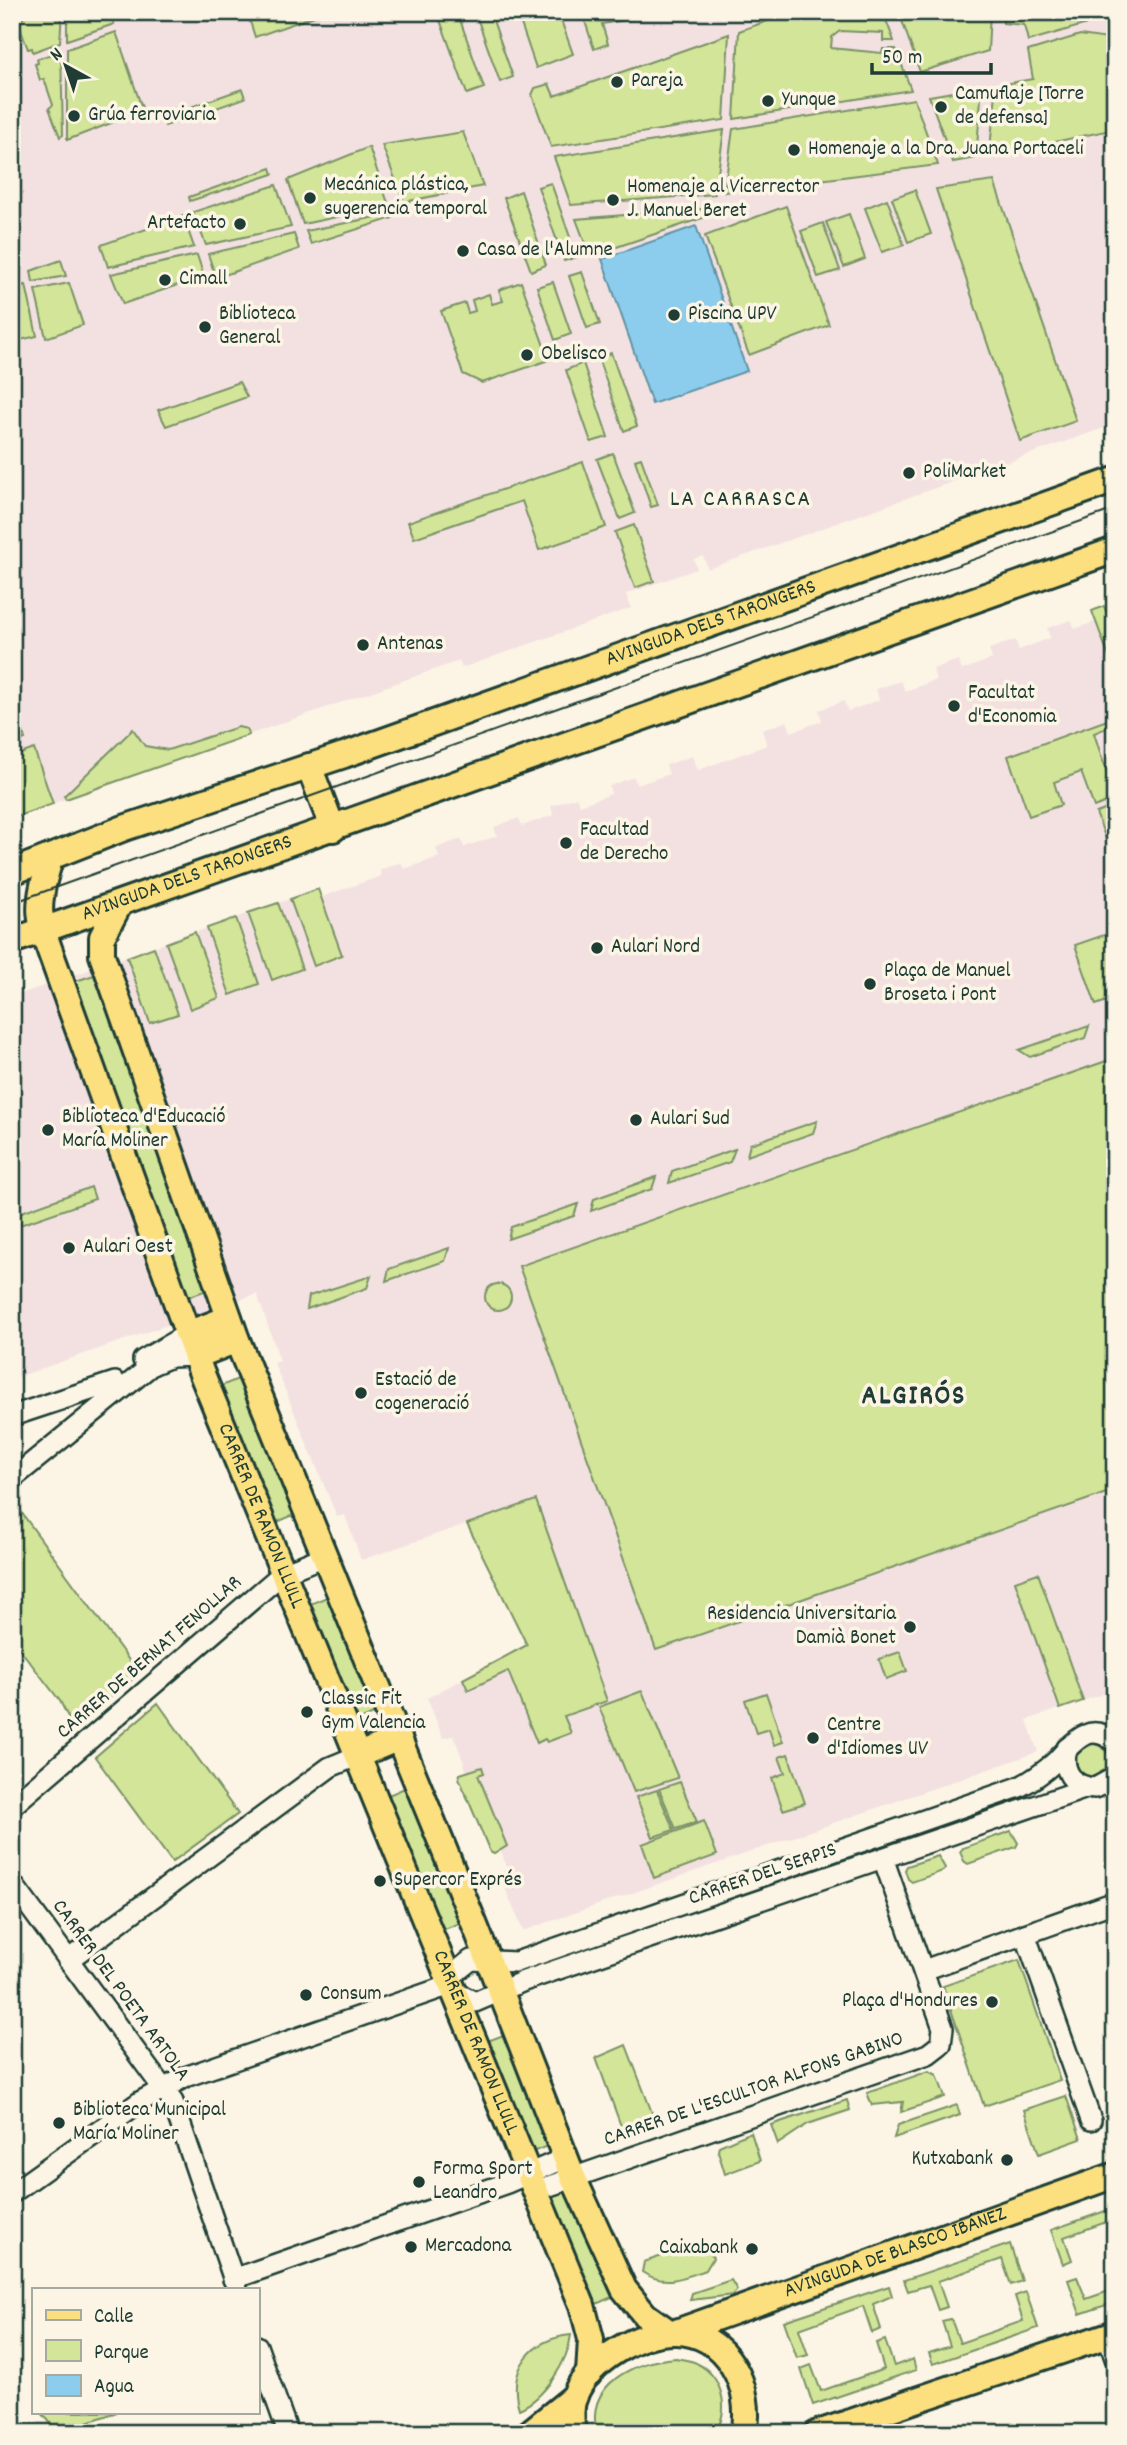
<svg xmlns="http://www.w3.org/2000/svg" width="1127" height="2445" font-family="Dekko,sans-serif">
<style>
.built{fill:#f3e1e1}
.green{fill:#d3e599;stroke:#799166;stroke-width:2}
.water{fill:#8ccced;stroke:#6093a3;stroke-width:2}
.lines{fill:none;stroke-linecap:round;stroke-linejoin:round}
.minor-casing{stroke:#1f3d34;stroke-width:24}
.major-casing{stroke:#1f3d34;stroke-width:30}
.minor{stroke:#fcf5e5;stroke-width:19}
.major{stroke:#fce080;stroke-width:24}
.tram{stroke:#1f3d34;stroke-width:2}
.poi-dot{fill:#1f3d34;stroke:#fcf5e5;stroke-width:2.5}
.labels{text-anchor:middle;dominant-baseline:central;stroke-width:7;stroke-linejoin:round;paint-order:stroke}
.poi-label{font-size:21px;fill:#1f3d34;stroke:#fcf5e5;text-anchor:start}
.street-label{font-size:21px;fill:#1f3d34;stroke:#fcf5e5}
.neighbourhood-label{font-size:23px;letter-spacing:2px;fill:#1f3d34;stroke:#fcf5e5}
.district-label{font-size:28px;font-weight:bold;letter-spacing:2px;fill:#1f3d34;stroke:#fcf5e5}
</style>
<rect width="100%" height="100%" fill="#fcf5e5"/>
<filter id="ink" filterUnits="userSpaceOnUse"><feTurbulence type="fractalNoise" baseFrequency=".0143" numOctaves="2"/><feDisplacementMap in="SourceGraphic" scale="14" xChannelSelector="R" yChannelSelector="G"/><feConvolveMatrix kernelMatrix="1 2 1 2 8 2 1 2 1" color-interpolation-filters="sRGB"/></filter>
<g filter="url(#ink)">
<g class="built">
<polygon points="12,12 1115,12 1115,424 708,569 703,556 694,559 697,569 626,594 631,608 462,668 459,661 12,818"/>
<polygon points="1115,614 1115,1690 1027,1720 1038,1752 523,1931 499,1874 507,1868 501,1851 490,1852 459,1778 467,1772 454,1736 443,1738 427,1698 527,1645 467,1524 361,1560 345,1515 337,1517 274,1363 280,1361 257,1294 12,1379 12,997 318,889 321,897 381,876 380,870 401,862 404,869 439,857 436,848 461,839 464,847 497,836 494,827 519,818 522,826 553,815 551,806 576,797 580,805 611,794 609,786 634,777 637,785 669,774 666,765 692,756 698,770 767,745 762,730 787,721 791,732 822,721 819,710 844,701 848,711 879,700 876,689 901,681 905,691 936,680 933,669 958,660 962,670 992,659 989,649 1015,640 1019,650 1050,638 1047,628 1071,620 1075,629"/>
</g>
<g class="green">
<polygon points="21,12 62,12 60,42 33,52 32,48 28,49 17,20 23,18"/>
<polygon points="67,12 110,12 114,24 67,40"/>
<polygon points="247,12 326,12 255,37"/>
<polygon points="475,12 490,12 513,77 500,82"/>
<polygon points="517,12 558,12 573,54 536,68"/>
<polygon points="582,12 670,12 602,24 608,44 594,49"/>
<polygon points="793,12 883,12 894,41 883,41 883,33 840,31 832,37 831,48 882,53 883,49 896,49 911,90 734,119 739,31"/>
<polygon points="899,12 990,12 988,51 920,72"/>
<polygon points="1003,12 1115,12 1115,16 1028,41 1024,25 1003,23"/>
<polygon points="458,14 484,88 467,94 440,20"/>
<polygon points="116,32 143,111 67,140 67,49"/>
<polygon points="729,34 724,120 551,147 532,95 535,88 549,84 554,96"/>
<polygon points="1080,35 1115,40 1115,129 989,156 997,85 1033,79 1028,51"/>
<polygon points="61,51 63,135 60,137 49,108 53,105 44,79 40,80 35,64 38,63 37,59"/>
<polygon points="982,87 976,158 953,162 929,96"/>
<polygon points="242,89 245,98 165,126 162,117"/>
<polygon points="914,99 938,165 724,192 733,129"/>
<polygon points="724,130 715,194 571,205 554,157"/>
<polygon points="463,132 483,186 404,202 382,145"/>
<polygon points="369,147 389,206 303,224 288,180"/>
<polygon points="271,168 273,174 190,201 189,197"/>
<polygon points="994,181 1076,421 1020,441 936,189"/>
<polygon points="551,183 577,257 564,261 538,187"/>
<polygon points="276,185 291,227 206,245 193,212"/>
<polygon points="915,190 931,234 908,242 892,198"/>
<polygon points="521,191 546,265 531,271 504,198"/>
<polygon points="887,199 904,245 882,252 865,208"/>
<polygon points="738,206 590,256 576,219"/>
<polygon points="786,206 829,325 749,355 705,236"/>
<polygon points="391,214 393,218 311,244 306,231"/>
<polygon points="849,214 865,259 844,267 826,222"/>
<polygon points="183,216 194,247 108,267 101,245"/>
<polygon points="823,223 840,270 818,277 801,231"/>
<polygon points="294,234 299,249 216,278 208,254"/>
<polygon points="197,255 204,276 123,304 111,274"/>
<polygon points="61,260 66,276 33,282 31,271"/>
<polygon points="582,272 600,324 587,328 569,276"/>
<polygon points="521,282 549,360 482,383 463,374 441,311 465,303 468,313 475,311 472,300 489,294 492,304 503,301 499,290"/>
<polygon points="553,282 571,334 555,340 537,287"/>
<polygon points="69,283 83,325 46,338 35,290"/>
<polygon points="26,285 37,336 12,342 16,319 12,312 12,288"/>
<polygon points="611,353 637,426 624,431 598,358"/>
<polygon points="583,363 608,437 591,442 566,370"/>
<polygon points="239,382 247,397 166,426 158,410"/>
<polygon points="613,453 635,513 620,519 597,459"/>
<polygon points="641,458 658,505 651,507 635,460"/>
<polygon points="583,462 606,527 539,550 522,501 414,538 408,522"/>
<polygon points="634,525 654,581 635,588 615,532"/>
<polygon points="1104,606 1115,635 1115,673 1092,611"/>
<polygon points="12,694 25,739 12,743"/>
<polygon points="1107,720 1109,727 1094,733 1115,799 1094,807 1081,772 1054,782 1061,805 1029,816 1008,756"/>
<polygon points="238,727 247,729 249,735 66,799 64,796 133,729 145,746 168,750"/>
<polygon points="34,749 53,804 12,818 12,757"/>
<polygon points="1115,806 1115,851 1111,852 1096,813"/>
<polygon points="318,889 342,955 314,966 290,899"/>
<polygon points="278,903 302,969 272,980 248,913"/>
<polygon points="236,918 259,984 230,995 207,928"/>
<polygon points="195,932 219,998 190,1009 166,943"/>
<polygon points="1107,934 1115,956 1115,998 1096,1005 1075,945"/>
<polygon points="154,947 178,1014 150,1023 127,957"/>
<polygon points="94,975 207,1290 185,1298 73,982"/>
<polygon points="1089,1026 1085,1038 1030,1057 1019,1050"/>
<polygon points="1115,1058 1115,1490 656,1650 519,1266"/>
<polygon points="817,1121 813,1133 747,1156 750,1144"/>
<polygon points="735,1149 730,1162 669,1183 672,1171"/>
<polygon points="656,1177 652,1189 591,1211 594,1199"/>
<polygon points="91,1187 95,1199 17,1226 13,1215"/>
<polygon points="578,1204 574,1216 508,1239 511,1227"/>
<polygon points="449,1248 445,1261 386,1281 389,1269"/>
<polygon points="371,1276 367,1288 307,1309 309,1296"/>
<circle cx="498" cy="1297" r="13"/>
<polygon points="240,1378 296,1514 275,1523 219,1387"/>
<polygon points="536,1500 607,1701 564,1716 571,1733 547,1742 545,1739 537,1743 508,1671 468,1690 463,1679 527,1645 467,1524"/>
<polygon points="16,1505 139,1674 73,1727 60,1701 12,1639 12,1507"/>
<polygon points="1038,1573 1083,1701 1060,1709 1015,1581"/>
<polygon points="329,1596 378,1712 358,1721 308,1605"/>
<polygon points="900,1652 907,1671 886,1679 879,1659"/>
<polygon points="642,1691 678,1778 634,1792 599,1707"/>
<polygon points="766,1693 783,1742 774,1745 769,1729 756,1733 745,1700"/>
<polygon points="158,1703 238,1814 172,1862 95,1757"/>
<circle cx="1092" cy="1761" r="17"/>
<polygon points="788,1754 805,1803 783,1810 772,1778 785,1773 779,1757"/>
<polygon points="482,1767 484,1773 478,1775 507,1846 494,1854 490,1852 459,1778 460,1774"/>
<polygon points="680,1782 697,1822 676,1829 659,1789"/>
<polygon points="407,1787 463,1922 442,1930 386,1796"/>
<polygon points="657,1790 674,1830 653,1837 636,1797"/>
<polygon points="704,1821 717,1855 654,1878 642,1844"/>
<polygon points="1011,1831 1018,1843 1016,1847 968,1864 964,1861 960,1852 963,1848"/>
<polygon points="938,1856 945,1868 943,1871 912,1882 908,1879 905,1870 907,1866"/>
<polygon points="1019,1960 1060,2080 984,2106 943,1986"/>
<polygon points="506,2034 550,2145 530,2153 485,2042"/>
<polygon points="626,2045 656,2123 655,2126 625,2137 596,2058"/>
<polygon points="929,2071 937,2075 945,2097 901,2112 903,2102 872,2105 867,2093"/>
<polygon points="1066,2096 1081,2139 1039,2154 1024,2110"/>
<polygon points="847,2100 850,2110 808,2124 778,2144 771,2125"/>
<polygon points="957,2105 960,2115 894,2138 898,2125"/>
<polygon points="751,2132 760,2161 725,2174 718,2151 719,2146"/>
<polygon points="565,2190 612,2297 594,2305 547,2198"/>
<polygon points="1111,2209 1115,2219 1064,2237 1072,2260 1063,2264 1051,2230"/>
<path d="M701,2243L706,2244L713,2258L706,2270C683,2278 664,2287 642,2272L644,2262Z"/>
<polygon points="1010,2244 1022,2281 1011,2285 1002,2259 938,2281 947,2307 938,2310 929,2285 908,2291 904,2280"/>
<polygon points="1077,2277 1086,2299 1115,2289 1115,2302 1080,2314 1068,2280"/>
<polygon points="731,2280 737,2290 733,2295 690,2300 692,2293"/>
<polygon points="889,2286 892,2296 873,2304 881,2329 872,2333 863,2306 799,2329 808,2355 797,2358 784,2321"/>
<polygon points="1026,2292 1038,2328 933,2364 929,2353 950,2346 942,2321 951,2319 960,2343 1023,2321 1015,2296"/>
<path d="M571,2335C568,2362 544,2399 519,2409C507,2369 531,2339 571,2335Z"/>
<polygon points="885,2340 894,2366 913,2359 916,2370 813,2405 801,2369 811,2365 821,2391 884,2369 876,2343"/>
<path d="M676,2358C683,2360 692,2360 698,2364C723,2376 731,2413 714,2433H597C584,2383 636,2361 676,2358Z"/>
<polygon points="41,2412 117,2412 58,2432"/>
</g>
<polygon class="water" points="696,226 747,371 652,404 602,259"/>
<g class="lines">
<g class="minor-casing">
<g id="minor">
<polyline points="143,1360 187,1334"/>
<polyline points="12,1416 115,1382"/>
<polyline points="12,1479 152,1365 171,1357 196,1356"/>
<path d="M1067,1748C1061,1770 1072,1787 1095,1788L1115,1777"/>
<polyline points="12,1806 283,1573 325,1556"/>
<polyline points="12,1883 173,2102 237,2289"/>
<polyline points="1025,1934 1091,2120"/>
<polyline points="68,1960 330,1767 359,1755"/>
<polyline points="924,1970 1115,1902"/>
<path d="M450,1977L471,1960L516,1962L1019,1787C1033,1780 1044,1772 1056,1761C1073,1743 1090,1719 1115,1743"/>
<polyline points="457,1993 475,2002 524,1981 1087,1788"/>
<polyline points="535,2191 928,2054 941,2044 943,2028 883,1858"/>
<polyline points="12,2193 141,2101 185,2077 453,1984"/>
<polyline points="233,2279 507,2183 565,2158"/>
<polyline points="1107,2335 1115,2358"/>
<polyline points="257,2346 288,2433"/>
</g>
</g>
<g class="major-casing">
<g id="major">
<polyline points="309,766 333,829"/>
<path id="s1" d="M51,857C32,914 40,922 59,976L202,1374L582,2305L591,2339L589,2374"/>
<path id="s2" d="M12,872L124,828L344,755L1115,480"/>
<polyline points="119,905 102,937 102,955 237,1340 476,1928 573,2177 624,2289 645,2315 669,2332"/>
<path id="s3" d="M12,941L1115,550"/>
<polyline points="187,1334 229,1318"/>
<polyline points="196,1356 237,1340"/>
<polyline points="359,1755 399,1738"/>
<path id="s4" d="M676,2332L1115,2175"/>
<polyline points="529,2433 575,2396"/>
<path d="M573,2433C571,2421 570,2407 575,2395C589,2361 639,2331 676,2332C727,2333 754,2388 744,2433"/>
<polyline points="818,2433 1115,2333"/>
</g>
</g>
<use href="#minor" class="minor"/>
<use href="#major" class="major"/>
<polyline class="tram" points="12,903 1115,509"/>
</g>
</g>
<g class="poi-dot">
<circle cx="617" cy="82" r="7"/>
<circle cx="768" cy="101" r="7"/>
<circle cx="941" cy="107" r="7"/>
<circle cx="74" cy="116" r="7"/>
<circle cx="794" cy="150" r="7"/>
<circle cx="310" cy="198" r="7"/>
<circle cx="613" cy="200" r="7"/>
<circle cx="240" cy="224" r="7"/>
<circle cx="463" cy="251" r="7"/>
<circle cx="165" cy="280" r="7"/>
<circle cx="674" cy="315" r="7"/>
<circle cx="205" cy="327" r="7"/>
<circle cx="527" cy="355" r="7"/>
<circle cx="909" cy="473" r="7"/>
<circle cx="363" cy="645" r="7"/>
<circle cx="954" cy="706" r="7"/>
<circle cx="566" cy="843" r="7"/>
<circle cx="597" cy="948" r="7"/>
<circle cx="870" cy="984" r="7"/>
<circle cx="636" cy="1120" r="7"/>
<circle cx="48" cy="1130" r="7"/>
<circle cx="69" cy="1248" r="7"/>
<circle cx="361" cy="1393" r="7"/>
<circle cx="910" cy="1627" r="7"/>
<circle cx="307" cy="1712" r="7"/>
<circle cx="813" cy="1738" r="7"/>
<circle cx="380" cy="1881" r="7"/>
<circle cx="306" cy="1995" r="7"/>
<circle cx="992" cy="2002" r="7"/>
<circle cx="59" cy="2123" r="7"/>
<circle cx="1007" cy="2160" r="7"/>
<circle cx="419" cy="2182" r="7"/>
<circle cx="411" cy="2247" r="7"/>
<circle cx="752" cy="2249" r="7"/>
</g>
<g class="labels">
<g class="poi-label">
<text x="631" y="82">Pareja</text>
<text x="955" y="95">Camuflaje [Torre<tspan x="955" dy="24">de defensa]</tspan></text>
<text x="782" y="101">Yunque</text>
<text x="88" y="116">Grúa ferroviaria</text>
<text x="808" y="150">Homenaje a la Dra. Juana Portaceli</text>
<text x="324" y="186">Mecánica plástica,<tspan x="324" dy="24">sugerencia temporal</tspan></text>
<text x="627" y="188">Homenaje al Vicerrector<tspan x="627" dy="24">J. Manuel Beret</tspan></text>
<text x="226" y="224" text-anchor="end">Artefacto</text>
<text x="477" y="251">Casa de l'Alumne</text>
<text x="179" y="280">Cimall</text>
<text x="219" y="315">Biblioteca<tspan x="219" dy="24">General</tspan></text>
<text x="688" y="315">Piscina UPV</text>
<text x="541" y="355">Obelisco</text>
<text x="923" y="473">PoliMarket</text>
<text x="377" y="645">Antenas</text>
<text x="968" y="694">Facultat<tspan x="968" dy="24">d'Economia</tspan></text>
<text x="580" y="831">Facultad<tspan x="580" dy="24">de Derecho</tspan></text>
<text x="611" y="948">Aulari Nord</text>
<text x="884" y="972">Plaça de Manuel<tspan x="884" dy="24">Broseta i Pont</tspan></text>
<text x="62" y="1118">Biblioteca d'Educació<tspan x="62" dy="24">María Moliner</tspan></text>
<text x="650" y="1120">Aulari Sud</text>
<text x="83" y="1248">Aulari Oest</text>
<text x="375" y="1381">Estació de<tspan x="375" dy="24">cogeneració</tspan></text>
<text x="896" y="1615" text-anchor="end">Residencia Universitaria<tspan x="896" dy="24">Damià Bonet</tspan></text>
<text x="321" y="1700">Classic Fit<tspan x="321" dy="24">Gym Valencia</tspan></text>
<text x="827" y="1726">Centre<tspan x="827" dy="24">d'Idiomes UV</tspan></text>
<text x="394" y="1881">Supercor Exprés</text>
<text x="320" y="1995">Consum</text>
<text x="978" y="2002" text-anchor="end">Plaça d'Hondures</text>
<text x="73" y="2111">Biblioteca Municipal<tspan x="73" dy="24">María Moliner</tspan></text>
<text x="993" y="2160" text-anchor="end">Kutxabank</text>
<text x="433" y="2170">Forma Sport<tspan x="433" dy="24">Leandro</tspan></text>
<text x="425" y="2247">Mercadona</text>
<text x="738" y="2249" text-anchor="end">Caixabank</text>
</g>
<g class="street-label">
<text stroke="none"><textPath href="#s2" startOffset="742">AVINGUDA DELS TARONGERS</textPath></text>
<text stroke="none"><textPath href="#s3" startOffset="186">AVINGUDA DELS TARONGERS</textPath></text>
<text stroke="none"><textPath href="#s1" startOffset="700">CARRER DE RAMON LLULL</textPath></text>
<text transform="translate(150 1658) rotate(-41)">CARRER DE BERNAT FENOLLAR</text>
<text transform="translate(763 1875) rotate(-19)">CARRER DEL SERPIS</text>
<text transform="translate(120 1991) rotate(54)">CARRER DEL POETA ARTOLA</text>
<text stroke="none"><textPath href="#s1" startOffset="1269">CARRER DE RAMON LLULL</textPath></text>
<text transform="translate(754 2090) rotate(-19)">CARRER DE L'ESCULTOR ALFONS GABINO</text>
<text stroke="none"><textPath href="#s4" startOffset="233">AVINGUDA DE BLASCO IBÁÑEZ</textPath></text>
</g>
<g class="neighbourhood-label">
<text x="741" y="500">LA CARRASCA</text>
</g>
<g class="district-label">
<text x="914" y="1398">ALGIRÓS</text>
</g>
</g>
<rect width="1127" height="2445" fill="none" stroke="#fcf5e5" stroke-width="42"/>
<rect x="21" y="21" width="1085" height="2403" fill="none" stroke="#1f3d34" stroke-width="2.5" filter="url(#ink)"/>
<rect x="32" y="2288" width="228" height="126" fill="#fcf5e5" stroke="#a4ab9e" stroke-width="2"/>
<rect x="46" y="2310" width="35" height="10" fill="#fce080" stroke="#a4ab9e" stroke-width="2"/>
<text x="94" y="2322" font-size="21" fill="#1f3d34">Calle</text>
<rect x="46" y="2340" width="35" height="21" fill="#d3e599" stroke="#a4ab9e" stroke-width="2"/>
<text x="94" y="2358" font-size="21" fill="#1f3d34">Parque</text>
<rect x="46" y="2375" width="35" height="21" fill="#8ccced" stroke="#a4ab9e" stroke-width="2"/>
<text x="94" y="2392" font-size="21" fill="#1f3d34">Agua</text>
<g transform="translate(66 66) rotate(320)" stroke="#fcf5e5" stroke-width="5" paint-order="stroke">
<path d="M0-5L12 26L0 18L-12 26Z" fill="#1f3d34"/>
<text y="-10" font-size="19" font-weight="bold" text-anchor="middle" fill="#1f3d34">N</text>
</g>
<path d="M872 63v10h119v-10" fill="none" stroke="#1f3d34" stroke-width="3.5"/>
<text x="882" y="63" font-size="21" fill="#1f3d34" stroke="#fcf5e5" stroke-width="5" paint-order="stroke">50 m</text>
</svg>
